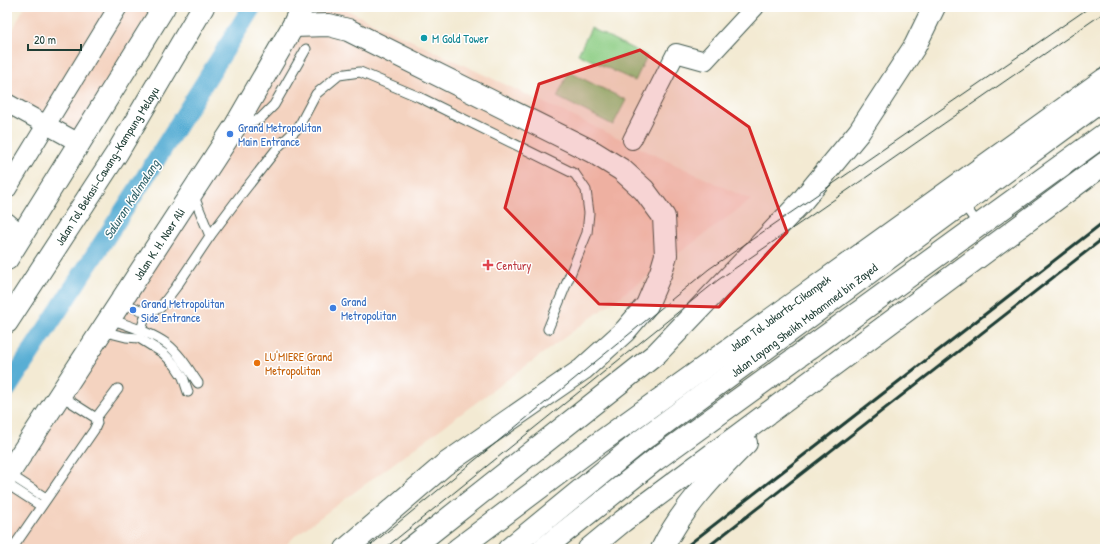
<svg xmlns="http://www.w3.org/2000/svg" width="1112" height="556" font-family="'Patrick Hand',sans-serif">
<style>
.built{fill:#f4d3c0}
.green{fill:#8ece85;stroke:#56865c}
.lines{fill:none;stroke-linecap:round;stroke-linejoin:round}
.canal{stroke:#58aed4;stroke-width:19}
.service-casing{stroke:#3f574c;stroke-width:11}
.minor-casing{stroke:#3f574c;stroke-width:20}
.primary-casing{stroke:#3f574c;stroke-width:24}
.motorway-casing{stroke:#3f574c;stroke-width:24}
.service{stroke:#fff;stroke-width:9}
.minor{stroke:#fff;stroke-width:18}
.primary{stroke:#fff;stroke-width:22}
.motorway{stroke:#fff;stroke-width:22}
.tram{stroke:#1f3d34;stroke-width:1}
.rail{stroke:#1f3d34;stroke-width:3}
.marked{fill:#d62828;fill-opacity:0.2;stroke:#d62828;stroke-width:3;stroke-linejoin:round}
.culture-dot{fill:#0f9aa8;stroke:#fff;stroke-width:1.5}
.shop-dot{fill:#3f7fe0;stroke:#fff;stroke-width:1.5}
.health-dot{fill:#e0444e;stroke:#fff;stroke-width:1.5}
.food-dot{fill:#e8710a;stroke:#fff;stroke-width:1.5}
.labels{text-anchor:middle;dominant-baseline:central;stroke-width:3;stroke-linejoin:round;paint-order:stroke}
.culture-label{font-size:12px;fill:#0d838f;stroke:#fff;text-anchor:start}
.shop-label{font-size:12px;fill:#366cbe;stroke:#fff;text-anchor:start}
.street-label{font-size:12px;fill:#1f3d34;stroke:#fff}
.health-label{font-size:12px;fill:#be3a42;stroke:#fff;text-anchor:start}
.food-label{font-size:12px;fill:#c56008;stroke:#fff;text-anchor:start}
.water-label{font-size:13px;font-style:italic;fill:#33656c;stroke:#fff}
</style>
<rect width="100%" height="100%" fill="#fff"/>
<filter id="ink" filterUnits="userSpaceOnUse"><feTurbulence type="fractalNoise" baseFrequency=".025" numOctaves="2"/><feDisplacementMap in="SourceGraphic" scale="8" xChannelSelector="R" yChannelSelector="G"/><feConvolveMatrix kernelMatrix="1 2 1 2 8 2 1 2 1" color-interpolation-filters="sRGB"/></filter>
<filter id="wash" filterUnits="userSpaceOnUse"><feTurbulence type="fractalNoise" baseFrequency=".012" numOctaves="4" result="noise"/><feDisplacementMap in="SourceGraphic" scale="16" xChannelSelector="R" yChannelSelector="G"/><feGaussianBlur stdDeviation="0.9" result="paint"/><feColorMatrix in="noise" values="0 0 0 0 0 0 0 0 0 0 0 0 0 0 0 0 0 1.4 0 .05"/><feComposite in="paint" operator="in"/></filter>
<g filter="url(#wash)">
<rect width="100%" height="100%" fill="#f3ead3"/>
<g class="built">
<polygon points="24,7 152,7 72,139 7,101 7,42"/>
<polygon points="311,7 340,7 751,200 295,536 282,549 7,549 7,493 112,331"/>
</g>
<g class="green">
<polygon points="591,28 647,56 635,81 578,54"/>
<polygon points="569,72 626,100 613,125 557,97"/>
</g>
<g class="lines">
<polyline class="canal" points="7,389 137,190 252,7"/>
</g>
</g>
<g filter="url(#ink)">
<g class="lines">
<g class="service-casing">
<g id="service">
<polyline points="240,124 260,119 274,105 306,49"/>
<polyline points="193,194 210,236"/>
<polyline points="963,203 979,226"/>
<polyline points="121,302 140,310 147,311 160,308 176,287 210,236 240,196 279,146 298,128 316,94 339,75 360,72 419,97 575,174 586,190 589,213 587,233 548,329"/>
<path d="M110,319C129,326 150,332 167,344C180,354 189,370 198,383"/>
<polyline points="141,330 147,311"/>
<polyline points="102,331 126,337 139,338 163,353 175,365 183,377 188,392"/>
<polyline points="96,418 118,389"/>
<polyline points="9,474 46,498"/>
<polyline points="7,484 41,506"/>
<polyline points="12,549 94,430 97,423 96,418 60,395"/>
</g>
</g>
<g class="minor-casing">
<g id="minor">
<polyline points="7,103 72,139"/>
<polyline points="632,140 676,53 705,61 755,7"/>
<polyline points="7,189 118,7"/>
<polyline points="7,222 14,228"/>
</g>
</g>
<g class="primary-casing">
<polyline id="primary" points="7,476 236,125 293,26 302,7"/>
</g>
<g class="motorway-casing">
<g id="motorway">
<polyline points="293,26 329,25 348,30 593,152 622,170 644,190 664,217 666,255 661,272 647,305 625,331 583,369 444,465 346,549"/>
<polyline points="7,259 164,7"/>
<polyline points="7,322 117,153 203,7"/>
<polyline points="410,549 656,354 802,201 859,132 915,46 934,7"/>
<polyline points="458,549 595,446 1105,79"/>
<polyline points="509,549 642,440 1105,98"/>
<polyline points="543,549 655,460 1105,134"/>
<polyline points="589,549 623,521 1105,163"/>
<path d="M662,549C682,508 714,475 746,443"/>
</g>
</g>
<use href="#service" class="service"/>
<use href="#minor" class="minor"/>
<use href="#primary" class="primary"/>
<use href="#motorway" class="motorway"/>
<g class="tram">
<polyline points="366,549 709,269 1090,7"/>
<polyline points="384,549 718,280 1105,12"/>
</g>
<g class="rail">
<polyline points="683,549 1105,221"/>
<polyline points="705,549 1105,237"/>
</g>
</g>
</g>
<path class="marked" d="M640,50L749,127L787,232L719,307L599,304L505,208L539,84Z"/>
<circle class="culture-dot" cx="424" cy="38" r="4"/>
<g class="shop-dot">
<circle cx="230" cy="134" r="4"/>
<circle cx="333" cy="308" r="4"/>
<circle cx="133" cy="310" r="4"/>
</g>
<path class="health-dot" d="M486 259h4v4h4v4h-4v4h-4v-4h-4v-4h4z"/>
<circle class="food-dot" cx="257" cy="363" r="4"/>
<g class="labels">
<g class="culture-label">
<text x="432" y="38">M Gold Tower</text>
</g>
<g class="shop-label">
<text x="238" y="127">Grand Metropolitan<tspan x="238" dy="14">Main Entrance</tspan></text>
<text x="341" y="301">Grand<tspan x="341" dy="14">Metropolitan</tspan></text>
<text x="141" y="303">Grand Metropolitan<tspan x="141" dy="14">Side Entrance</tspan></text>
</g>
<g class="street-label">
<text transform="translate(107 166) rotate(-58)">Jalan Tol Bekasi–Cawang–Kampung Melayu</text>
<text transform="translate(159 244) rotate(-57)">Jalan K. H. Noer Ali</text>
<text transform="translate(780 313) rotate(-36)">Jalan Tol Jakarta–Cikampek</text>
<text transform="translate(804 320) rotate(-37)">Jalan Layang Sheikh Mohammed bin Zayed</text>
</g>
<g class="health-label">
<text x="496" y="265">Century</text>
</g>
<g class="food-label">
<text x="265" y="356">LU'MIERE Grand<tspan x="265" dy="14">Metropolitan</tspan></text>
</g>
<g class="water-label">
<text transform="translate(131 199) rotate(-57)">Saluran Kalimalang</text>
</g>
</g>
<rect width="1112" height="556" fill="none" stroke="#fff" stroke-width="24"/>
<path d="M28 44v6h53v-6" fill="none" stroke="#1f3d34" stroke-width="2"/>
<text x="34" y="44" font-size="12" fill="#1f3d34" stroke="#ffffff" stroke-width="3" paint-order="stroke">20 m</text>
</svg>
